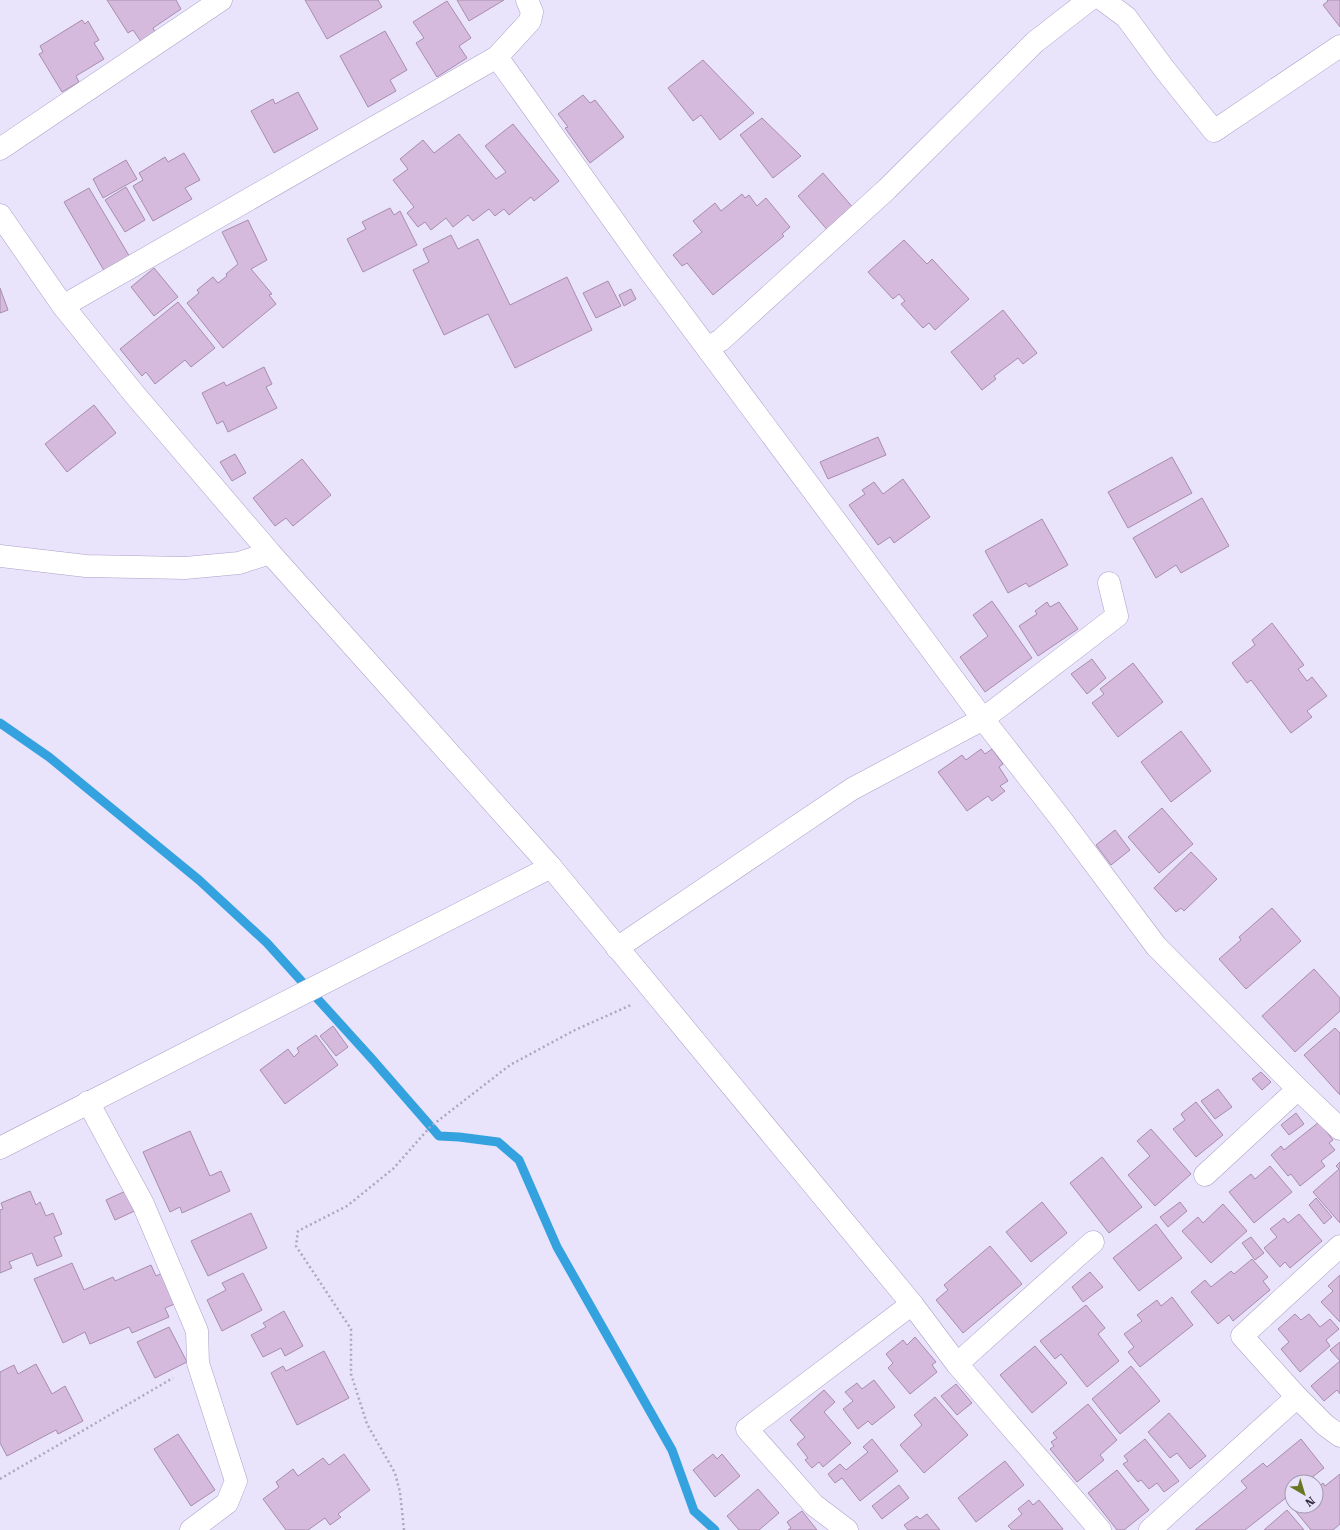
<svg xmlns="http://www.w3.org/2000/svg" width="1340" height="1530" font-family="'Roboto Serif',serif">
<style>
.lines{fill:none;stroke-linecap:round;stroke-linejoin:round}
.stream{stroke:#35a2e0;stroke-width:9}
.building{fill:#d5badd;stroke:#a78dae}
.minor-casing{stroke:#aca1c8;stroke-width:23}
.path{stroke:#ada7bd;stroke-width:2.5;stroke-dasharray:2 3;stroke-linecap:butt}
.minor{stroke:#fff;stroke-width:22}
</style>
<rect width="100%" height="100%" fill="#eae3fc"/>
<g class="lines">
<polyline class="stream" points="0,723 49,757 199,880 267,943 372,1059 439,1136 459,1137 498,1142 519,1160 557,1247 672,1450 694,1511 715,1530"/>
</g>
<g class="building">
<polygon points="107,0 176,0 181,9 153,28 156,34 142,43 133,30 128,33"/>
<polygon points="305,0 378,0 382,7 327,39"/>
<polygon points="457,0 504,0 469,21"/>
<polygon points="1327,0 1340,0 1340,27 1323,5 1328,1"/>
<polygon points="447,1 471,38 459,46 467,58 437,77 416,43 424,38 413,22"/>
<polygon points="82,20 85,24 88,21 99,40 94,43 104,59 76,76 79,82 62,92 39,54 43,52 40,46"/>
<polygon points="385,31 407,70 390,80 396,91 368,107 340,56"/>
<polygon points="703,60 754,113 720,140 701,115 693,121 668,88"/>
<polygon points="298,92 318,129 274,153 251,111 273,99 275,104"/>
<polygon points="583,95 590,103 595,100 624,137 590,163 565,128 568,127 558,114"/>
<polygon points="762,118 801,156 773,178 740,135"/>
<polygon points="513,124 559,181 534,201 531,197 509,215 504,209 495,216 489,209 473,221 468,215 453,227 446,218 431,230 425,222 418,227 407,213 414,207 393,180 408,169 400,159 423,140 434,153 459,134 496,179 506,172 485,146"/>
<polygon points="184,153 200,180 185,188 192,199 153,221 133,186 143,180 139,173 165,157 168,162"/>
<polygon points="126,160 137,179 103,198 93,179"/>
<polygon points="823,173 855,210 830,233 798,196"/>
<polygon points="126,187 145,220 125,232 105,200"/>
<polygon points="89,188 131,259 106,274 64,202"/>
<polygon points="742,194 745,198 749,195 757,206 766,198 790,227 782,234 784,236 713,295 687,263 682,266 673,255 702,232 693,221 715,203 721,211"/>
<polygon points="390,208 394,215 400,211 417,245 363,272 347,239 366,229 362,222"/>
<polygon points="248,220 267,260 251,269 272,294 269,295 276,304 223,348 187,303 199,293 197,290 213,277 218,283 227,276 226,274 238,264 222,232"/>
<polygon points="451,235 458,249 478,239 510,305 567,277 592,330 515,368 488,314 444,335 413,270 429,262 423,249"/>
<polygon points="904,240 927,264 932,259 969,299 935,330 929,323 923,328 901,304 905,301 899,294 893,299 868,272"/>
<polygon points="154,268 178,297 154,316 131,287"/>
<polygon points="608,281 621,306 596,318 583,293"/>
<polygon points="0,288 8,310 0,313"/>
<polygon points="631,289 636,299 624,306 619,295"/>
<polygon points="178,302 215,348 191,367 185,360 155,384 146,372 142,376 120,349"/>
<polygon points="1003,310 1037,353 1023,364 1018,358 994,376 996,379 982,390 951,352"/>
<polygon points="264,367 272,384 266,387 277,408 228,432 223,421 217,424 202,393 224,382 226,386"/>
<polygon points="94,405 116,433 67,472 45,444"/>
<polygon points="878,437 886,455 828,479 820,462"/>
<polygon points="235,454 246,473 232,481 220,462"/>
<polygon points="1172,457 1192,493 1128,528 1108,492"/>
<polygon points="302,459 331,495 293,526 286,518 275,526 253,498"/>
<polygon points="903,479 930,517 894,543 890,537 878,545 849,505 865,494 862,490 874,482 883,494"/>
<polygon points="1202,498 1229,546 1181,573 1176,565 1156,578 1133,538"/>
<polygon points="1042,519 1068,565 1029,587 1026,583 1008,593 985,551"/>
<polygon points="992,601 1032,658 985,692 960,657 988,636 973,615"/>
<polygon points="1047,602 1050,607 1059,602 1078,629 1038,656 1019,626 1037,614 1035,611"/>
<polygon points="1272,623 1304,665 1298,669 1307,681 1312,677 1327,696 1307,711 1312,717 1291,733 1251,680 1247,683 1232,663 1255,645 1252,640"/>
<polygon points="1092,659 1106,678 1087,694 1071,674"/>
<polygon points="1133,663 1163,702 1118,737 1092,703 1104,694 1100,689"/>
<polygon points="1181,731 1211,771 1171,802 1141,762"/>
<polygon points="981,749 985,754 992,749 1003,764 999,767 1008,781 1000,786 1005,791 992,801 988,796 967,811 938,772 962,755 966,760"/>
<polygon points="1162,808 1193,844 1159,873 1128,837"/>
<polygon points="1115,830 1130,850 1111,865 1096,845"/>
<polygon points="1191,852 1217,879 1184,911 1181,908 1176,912 1154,888"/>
<polygon points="1272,908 1301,941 1246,989 1219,959 1241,940 1239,937"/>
<polygon points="1314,969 1340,998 1340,1011 1295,1052 1262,1016"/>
<polygon points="333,1026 348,1047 336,1056 320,1036"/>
<polygon points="1335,1028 1340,1033 1340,1095 1304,1055"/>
<polygon points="316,1035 338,1065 285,1104 260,1070 288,1049 294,1057 299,1052 297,1048"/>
<polygon points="1261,1072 1271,1082 1262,1090 1252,1079"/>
<polygon points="1218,1089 1232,1107 1215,1119 1201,1101"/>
<polygon points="1196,1102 1223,1135 1196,1157 1173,1129 1185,1120 1181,1114"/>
<polygon points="1296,1113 1304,1124 1289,1135 1281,1125"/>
<polygon points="1319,1122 1333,1140 1329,1143 1335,1150 1321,1161 1325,1166 1300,1186 1291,1174 1288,1176 1271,1155 1281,1146 1284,1150"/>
<polygon points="1151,1129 1191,1174 1155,1206 1128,1175 1150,1156 1137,1141"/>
<polygon points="190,1131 210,1176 221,1171 230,1191 182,1213 180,1207 170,1212 143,1152"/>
<polygon points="1102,1157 1142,1207 1109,1233 1070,1183"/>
<polygon points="1340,1162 1340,1223 1313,1192 1339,1169 1336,1166"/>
<polygon points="1270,1166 1292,1192 1254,1223 1229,1192 1251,1174 1255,1179"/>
<polygon points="130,1189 139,1209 115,1220 106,1200"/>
<polygon points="30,1191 36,1205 40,1202 46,1216 53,1213 62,1234 54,1237 62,1256 37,1266 32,1253 9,1262 12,1268 0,1273 0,1210 3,1209 1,1203"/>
<polygon points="1316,1198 1332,1217 1324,1224 1309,1205"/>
<polygon points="1042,1202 1067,1233 1031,1262 1006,1232"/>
<polygon points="1180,1202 1187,1211 1168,1227 1160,1217"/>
<polygon points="1223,1204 1247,1231 1211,1263 1182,1231 1198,1217 1203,1223"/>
<polygon points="251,1213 267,1248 208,1276 191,1241"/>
<polygon points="1299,1214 1322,1241 1290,1268 1285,1262 1280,1267 1264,1248 1277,1237 1270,1229 1284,1218 1288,1223"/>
<polygon points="1156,1224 1182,1258 1139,1291 1113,1258"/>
<polygon points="1251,1237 1264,1253 1255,1260 1242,1243"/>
<polygon points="990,1246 1022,1284 963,1333 936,1300 948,1290 944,1285"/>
<polygon points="1252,1259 1268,1277 1263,1281 1270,1290 1233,1321 1229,1315 1218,1324 1191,1292 1205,1280 1211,1287 1231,1271 1234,1274"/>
<polygon points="72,1263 84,1290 113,1277 115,1281 151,1265 156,1276 164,1272 177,1303 165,1308 169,1317 132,1333 129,1327 90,1344 85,1332 63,1343 34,1279"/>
<polygon points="1090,1272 1103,1287 1083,1302 1072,1287"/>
<polygon points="243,1273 262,1310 222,1331 207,1300 226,1290 222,1283"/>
<polygon points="1340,1275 1340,1322 1321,1302 1333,1291 1328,1286"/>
<polygon points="1172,1297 1193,1325 1140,1367 1128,1352 1134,1347 1124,1334 1142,1321 1137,1315 1157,1300 1161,1306"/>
<polygon points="1086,1305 1105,1328 1098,1334 1119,1361 1087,1387 1061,1354 1055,1359 1040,1341"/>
<polygon points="284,1311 303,1346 285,1356 281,1348 263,1357 251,1335 266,1327 263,1323"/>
<polygon points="1295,1314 1301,1320 1309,1314 1320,1327 1330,1319 1339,1329 1326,1340 1330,1346 1300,1372 1281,1349 1289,1342 1278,1329"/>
<polygon points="169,1327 187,1362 155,1378 137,1342"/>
<polygon points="915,1337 936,1362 932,1365 937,1372 910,1394 888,1368 893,1363 886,1354 903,1340 907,1345"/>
<polygon points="1340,1342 1340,1394 1337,1390 1324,1401 1311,1386 1340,1361 1330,1350"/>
<polygon points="1035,1346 1067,1383 1032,1413 1000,1375"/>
<polygon points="324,1351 349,1398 297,1425 271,1373 283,1366 286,1371"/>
<polygon points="36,1364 52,1394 65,1386 83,1421 58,1434 56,1430 7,1456 0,1443 0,1372 14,1365 18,1374"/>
<polygon points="1131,1366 1160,1401 1120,1434 1092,1399"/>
<polygon points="874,1380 895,1407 872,1425 868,1421 858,1429 843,1409 853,1401 845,1392 857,1383 862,1389"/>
<polygon points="956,1384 972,1403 957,1415 941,1396"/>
<polygon points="824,1390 835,1402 824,1412 851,1443 823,1467 819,1462 812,1468 805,1460 808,1458 797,1444 805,1437 790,1420"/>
<polygon points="935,1397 968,1435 924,1473 900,1445 922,1425 914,1415"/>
<polygon points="1088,1404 1117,1440 1100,1455 1104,1460 1077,1482 1050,1449 1054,1446 1051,1442 1057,1438 1053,1433"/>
<polygon points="1169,1413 1206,1456 1190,1469 1177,1453 1170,1458 1148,1432"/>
<polygon points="178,1434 215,1490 191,1506 154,1449"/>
<polygon points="872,1439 898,1471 860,1501 842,1478 835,1483 828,1474 840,1464 846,1470 868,1452 863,1447"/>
<polygon points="1145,1439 1179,1481 1164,1492 1157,1483 1149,1489 1141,1480 1138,1482 1123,1464 1128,1461 1124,1456"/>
<polygon points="1301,1439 1324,1468 1306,1482 1292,1482 1292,1493 1245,1530 1195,1530 1247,1488 1241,1481 1263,1463 1267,1467"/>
<polygon points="344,1454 370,1490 338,1514 341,1517 330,1525 325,1518 308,1530 286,1530 263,1499 279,1487 276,1482 293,1469 298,1476 323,1458 329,1465"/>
<polygon points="713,1454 717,1459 722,1454 740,1476 715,1497 693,1470"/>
<polygon points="1005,1461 1024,1485 976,1522 958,1498"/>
<polygon points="1117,1470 1149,1510 1124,1530 1117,1530 1088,1493"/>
<polygon points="1340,1474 1340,1524 1333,1530 1311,1530 1293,1508 1295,1506 1316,1506 1316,1489 1323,1483 1325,1486"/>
<polygon points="899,1485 909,1498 882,1519 872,1506"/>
<polygon points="758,1489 779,1513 759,1530 739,1530 727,1516"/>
<polygon points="1029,1500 1033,1505 1039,1500 1063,1529 1061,1530 1012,1530 1008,1526 1022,1514 1018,1509"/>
<polygon points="1287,1510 1304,1530 1264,1530"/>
<polygon points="802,1511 817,1530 788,1530 791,1528 787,1522"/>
<polygon points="927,1514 940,1530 908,1530 904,1525 917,1516 920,1519"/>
</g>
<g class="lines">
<g class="minor-casing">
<g id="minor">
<polyline points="1103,0 1126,17 1165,70 1214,131 1340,46"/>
<polyline points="497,57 649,270 983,719 1061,819 1156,946 1298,1089 1340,1129"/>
<polyline points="0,149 221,0"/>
<polyline points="0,215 63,306 135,395 270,553 551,867 912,1304 957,1364 1100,1530"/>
<polyline points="63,306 497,57 530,21 532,12 527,0"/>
<polyline points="707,348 721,340 887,189 1035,42 1089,0"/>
<polyline points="0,556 86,566 185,568 239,563 270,553"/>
<polyline points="617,948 852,789 983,719 1117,616 1109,583"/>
<polyline points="88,1102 143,1204 197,1331 198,1363 236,1481 227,1503 191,1530"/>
<polyline points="0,1148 551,867"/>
<polyline points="1205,1175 1298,1089"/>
<polyline points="957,1364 1093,1242"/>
<polyline points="1297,1397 1242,1336 1340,1246"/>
<polyline points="847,1530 814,1505 747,1429 912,1304"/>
<polyline points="1150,1530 1297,1397 1325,1425 1340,1436"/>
</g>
</g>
<g class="path">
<polyline points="0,1479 173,1378"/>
<polyline points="404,1530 400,1492 395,1473 367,1424 351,1374 351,1329 296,1246 298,1231 347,1206 394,1168 430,1127 510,1065 575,1030 631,1005"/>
</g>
<use href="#minor" class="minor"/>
</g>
<g transform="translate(1304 1494) rotate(142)"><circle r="19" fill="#eae3fc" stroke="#a29bb1"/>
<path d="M0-3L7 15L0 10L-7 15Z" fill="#687723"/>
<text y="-6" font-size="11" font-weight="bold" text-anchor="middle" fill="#353040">N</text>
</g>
</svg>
